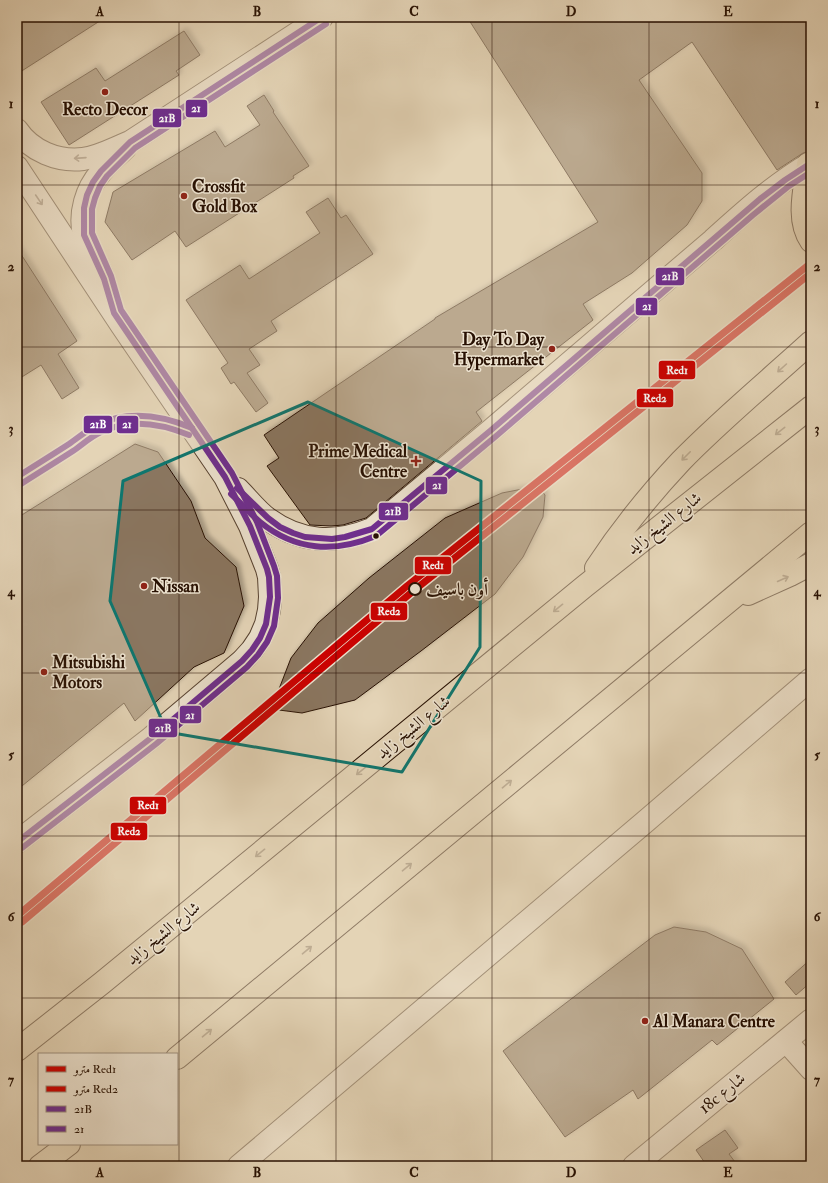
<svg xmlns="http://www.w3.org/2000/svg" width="828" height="1183" font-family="'IM FELL Double Pica',Amiri,serif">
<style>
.building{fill:#8a7661;stroke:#281103;filter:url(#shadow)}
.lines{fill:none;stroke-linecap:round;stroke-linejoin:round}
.minor-casing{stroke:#574230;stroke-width:24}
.highway-casing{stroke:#281103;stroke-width:24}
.minor{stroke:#ede3d0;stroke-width:22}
.highway{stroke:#e4d4b7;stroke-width:22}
.bus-1-casing{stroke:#ede3d0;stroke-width:9}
.bus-2-casing{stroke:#ede3d0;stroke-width:9}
.bus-1{stroke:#6f2e90;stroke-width:6}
.bus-2{stroke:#6f2e90;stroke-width:6}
.metro-1-casing{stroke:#ede3d0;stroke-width:10}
.metro-2-casing{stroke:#ede3d0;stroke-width:10}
.metro-1{stroke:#c00;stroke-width:7}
.metro-2{stroke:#c00;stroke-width:7}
.oneway{stroke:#948474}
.oneway2{stroke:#8f7c66}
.marked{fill:none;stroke:#0f766e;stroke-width:3;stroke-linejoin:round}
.grid{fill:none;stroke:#281103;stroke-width:1;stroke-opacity:0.55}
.poi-dot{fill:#8f2418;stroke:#ede3d0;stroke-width:1.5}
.bus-dot{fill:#281103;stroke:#ede3d0;stroke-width:1.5}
.stop-dot{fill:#ede3d0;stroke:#281103;stroke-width:2}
.labels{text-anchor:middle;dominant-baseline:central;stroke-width:3;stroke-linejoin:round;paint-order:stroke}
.poi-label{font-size:17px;font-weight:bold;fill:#281103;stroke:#ede3d0;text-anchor:start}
.street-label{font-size:17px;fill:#281103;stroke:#ede3d0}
.stop-label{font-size:17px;font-weight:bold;fill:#281103;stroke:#ede3d0;text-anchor:start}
.line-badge{stroke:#ede3d0;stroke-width:1.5}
.badge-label{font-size:11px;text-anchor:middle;font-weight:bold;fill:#fff}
.neatline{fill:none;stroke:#281103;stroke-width:1.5}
.grid-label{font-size:13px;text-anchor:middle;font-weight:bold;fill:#281103}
</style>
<defs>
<filter id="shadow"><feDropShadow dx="3.5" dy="-3.5" stdDeviation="2" flood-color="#0004"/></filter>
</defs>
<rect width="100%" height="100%" fill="#e4d4b7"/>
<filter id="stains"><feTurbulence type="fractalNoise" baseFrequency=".005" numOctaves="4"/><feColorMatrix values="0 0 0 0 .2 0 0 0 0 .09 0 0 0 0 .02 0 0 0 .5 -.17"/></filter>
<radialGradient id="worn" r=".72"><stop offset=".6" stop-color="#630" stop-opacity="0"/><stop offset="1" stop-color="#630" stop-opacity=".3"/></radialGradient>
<g class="building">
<polygon points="17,17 106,17 17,74"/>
<polygon points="467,17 811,17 811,151 803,153 777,170 692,42 639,80 702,173 702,201 687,225 632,273 583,304 593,320 476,412 482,421 366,518 343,525 331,526 310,525 267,466 279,458 264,435 435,319 435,318 598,222"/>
<polygon points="184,31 200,55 176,71 179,75 69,145 41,102 96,68 105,81"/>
<polygon points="264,95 274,111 273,112 309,166 293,176 294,178 186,247 175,231 132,260 105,222 113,192 215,131 225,147 260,125 247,106"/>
<polygon points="328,198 341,218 346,215 373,254 271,321 277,331 249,349 260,365 247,373 268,403 256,412 234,382 231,384 221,368 228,363 186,300 240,265 249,279 320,233 306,212"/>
<polygon points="17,248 77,341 58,354 79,388 62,399 41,365 17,380"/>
<polygon points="135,444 158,452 191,501 205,538 236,567 244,606 224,653 194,667 135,721 124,703 17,790 17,518"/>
<polygon points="538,486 545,495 543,517 523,557 495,594 421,651 355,700 302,713 279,710 274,702 291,658 318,623 369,578 445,518 502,493"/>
<polygon points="674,927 706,932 742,949 774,999 717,1045 712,1040 638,1099 633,1090 565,1137 503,1051 655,935"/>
<polygon points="811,959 811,982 796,995 785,982"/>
<polygon points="725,1130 738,1148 729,1154 738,1166 707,1166 696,1150"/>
</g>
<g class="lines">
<g class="minor-casing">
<g id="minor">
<path d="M17,130C31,151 58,162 83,159C99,157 115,148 130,142L322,17"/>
<polyline points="17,167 122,326 225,477 250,526 267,569 269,577 270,597 269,610 266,624 260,638 252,650 242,661 151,738 17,842"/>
<path d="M102,275C96,262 88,249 84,235C79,213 86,189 101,172C108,163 117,156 125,148"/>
<path d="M238,489C248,499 257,511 268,519C301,543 335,544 372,529L490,431L713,240C744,212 775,184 811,163"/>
<polyline points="786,1041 811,1069"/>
<polyline points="239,1166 646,821 811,679"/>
<polyline points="634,1166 811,1020"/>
</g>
</g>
<g class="highway-casing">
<g id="highway">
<path d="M808,164C805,188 796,220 811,241"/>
<path d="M596,568C621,530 650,494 681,461C722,419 767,382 811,342"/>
<polyline points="748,594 790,575 811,564"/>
<polyline points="17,1050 102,983 585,586 811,407"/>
<polyline points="177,1058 811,533"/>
<polyline points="40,1166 69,1144"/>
</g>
</g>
<use href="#minor" class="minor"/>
<use href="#highway" class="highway"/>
<g class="bus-1-casing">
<g id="bus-1">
<path d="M17,477C34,466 52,455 69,444C78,438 87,430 97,425C128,410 161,415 192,428"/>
<polyline points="237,488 268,518 280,527 293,533 305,537 332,539 345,537 372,529 490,431 760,199 785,180 811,163"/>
<polyline points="17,842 151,738 242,661 252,650 260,638 266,624 270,597 269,577 267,569 250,526 225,477 114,313 104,279 84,235 84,208 87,195 93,182 101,171 130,142 322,17"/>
</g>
</g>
<g class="bus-2-casing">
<g id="bus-2">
<path d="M21,484C38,473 56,462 73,451C82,445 90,437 101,432C130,418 160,423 189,435"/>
<path d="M231,494C241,503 249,513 260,522C296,551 334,553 376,536L495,437L753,215L789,186L811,172"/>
<polyline points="22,848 156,744 247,667 258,655 267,642 274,626 278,598 277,576 274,566 257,522 232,473 121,310 111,276 92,233 92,209 95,198 100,186 107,176 135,148 326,24"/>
</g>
</g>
<use href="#bus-1" class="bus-1"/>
<use href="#bus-2" class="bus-2"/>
<g class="metro-1-casing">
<polyline id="metro-1" points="17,916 407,586 811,263"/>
</g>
<g class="metro-2-casing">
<polyline id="metro-2" points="22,922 412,592 811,273"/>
</g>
<use href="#metro-1" class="metro-1"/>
<use href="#metro-2" class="metro-2"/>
</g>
<defs><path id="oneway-shaft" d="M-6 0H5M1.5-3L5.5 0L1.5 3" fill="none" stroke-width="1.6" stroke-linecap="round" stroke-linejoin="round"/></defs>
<g class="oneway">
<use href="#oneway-shaft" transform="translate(80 158) rotate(176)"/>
<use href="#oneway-shaft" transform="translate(39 200) rotate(56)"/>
</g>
<g class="oneway2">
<use href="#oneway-shaft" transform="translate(782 368) rotate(138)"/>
<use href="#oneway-shaft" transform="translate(780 431) rotate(142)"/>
<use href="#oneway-shaft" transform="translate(686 456) rotate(135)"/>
<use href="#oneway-shaft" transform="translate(783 579) rotate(-24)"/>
<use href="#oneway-shaft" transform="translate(558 608) rotate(141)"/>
<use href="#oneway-shaft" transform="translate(361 771) rotate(141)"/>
<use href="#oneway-shaft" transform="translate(507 784) rotate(-40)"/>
<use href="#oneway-shaft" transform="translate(260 853) rotate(141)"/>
<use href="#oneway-shaft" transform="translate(407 867) rotate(-40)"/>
<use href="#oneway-shaft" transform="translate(307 950) rotate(-40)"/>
<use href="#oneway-shaft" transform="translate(207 1033) rotate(-40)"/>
</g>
<path d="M0 0H828V1183H0ZM308,402L481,481L480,647L402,772L167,732L110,601L123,481Z" fill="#e4d4b7" fill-opacity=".55" fill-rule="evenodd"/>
<path class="marked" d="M308,402L481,481L480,647L402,772L167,732L110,601L123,481Z"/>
<path class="grid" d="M179,17V1166M336,17V1166M492,17V1166M649,17V1166M17,185H811M17,347H811M17,510H811M17,673H811M17,836H811M17,998H811"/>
<g class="poi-dot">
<circle cx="105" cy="92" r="4"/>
<circle cx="184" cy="196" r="4"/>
<circle cx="552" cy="349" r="4"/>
<path d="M414 455h4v4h4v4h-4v4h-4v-4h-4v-4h4z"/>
<circle cx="144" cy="586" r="4"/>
<circle cx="44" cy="672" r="4"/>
<circle cx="645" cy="1021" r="4"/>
</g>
<circle class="bus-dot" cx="376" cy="536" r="3.5"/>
<circle class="stop-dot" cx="415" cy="589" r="6"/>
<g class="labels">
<g class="poi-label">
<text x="105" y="109" text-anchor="middle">Recto Decor</text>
<text x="192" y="186">Crossfit<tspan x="192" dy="20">Gold Box</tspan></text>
<text x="544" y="339" text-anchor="end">Day To Day<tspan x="544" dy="20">Hypermarket</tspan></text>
<text x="407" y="451" text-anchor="end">Prime Medical<tspan x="407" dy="20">Centre</tspan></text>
<text x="152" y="586">Nissan</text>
<text x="52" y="662">Mitsubishi<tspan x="52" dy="20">Motors</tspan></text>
<text x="653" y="1021">Al Manara Centre</text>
</g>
<g class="street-label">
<text transform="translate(664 523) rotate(-38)">شارع الشيخ زايد</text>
<text transform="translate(413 727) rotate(-39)">شارع الشيخ زايد</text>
<text transform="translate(163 933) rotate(-39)">شارع الشيخ زايد</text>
<text transform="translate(722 1093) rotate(-39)">18c شارع</text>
</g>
<g class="stop-label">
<text x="426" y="589">أون باسيف</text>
</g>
</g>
<g class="line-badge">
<rect x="185" y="99" width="23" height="19" rx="4" fill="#6f2e90"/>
<rect x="152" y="108" width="30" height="20" rx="4" fill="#6f2e90"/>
<rect x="655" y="267" width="30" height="19" rx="4" fill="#6f2e90"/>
<rect x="635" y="297" width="23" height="19" rx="4" fill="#6f2e90"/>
<rect x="658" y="360" width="38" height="20" rx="4" fill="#c00"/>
<rect x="636" y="388" width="38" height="20" rx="4" fill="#c00"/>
<rect x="116" y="415" width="23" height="19" rx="4" fill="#6f2e90"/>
<rect x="83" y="415" width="30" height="19" rx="4" fill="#6f2e90"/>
<rect x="425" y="476" width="23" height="19" rx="4" fill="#6f2e90"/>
<rect x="378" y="502" width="31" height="19" rx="4" fill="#6f2e90"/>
<rect x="414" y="556" width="38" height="19" rx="4" fill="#c00"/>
<rect x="370" y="602" width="38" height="19" rx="4" fill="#c00"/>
<rect x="179" y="705" width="23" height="19" rx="4" fill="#6f2e90"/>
<rect x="148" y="718" width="30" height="20" rx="4" fill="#6f2e90"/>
<rect x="129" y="796" width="38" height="19" rx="4" fill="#c00"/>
<rect x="110" y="822" width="38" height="19" rx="4" fill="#c00"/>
</g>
<g class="badge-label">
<text x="196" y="112">21</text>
<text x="167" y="122">21B</text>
<text x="670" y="280">21B</text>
<text x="647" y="310">21</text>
<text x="677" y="374">Red1</text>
<text x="655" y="402">Red2</text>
<text x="127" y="428">21</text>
<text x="98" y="428">21B</text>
<text x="437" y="489">21</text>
<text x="393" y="515">21B</text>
<text x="433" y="569">Red1</text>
<text x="389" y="615">Red2</text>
<text x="190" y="719">21</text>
<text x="163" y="732">21B</text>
<text x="148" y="809">Red1</text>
<text x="129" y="835">Red2</text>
</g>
<rect width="828" height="1183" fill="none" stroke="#e4d4b7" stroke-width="44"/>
<rect x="38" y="1053" width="140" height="92" fill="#ede3d0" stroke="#9e8f7e"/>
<rect x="46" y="1066" width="20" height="6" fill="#cc0000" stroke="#9e8f7e"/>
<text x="74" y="1073" font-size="12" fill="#281103">مترو Red1</text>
<rect x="46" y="1086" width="20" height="6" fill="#cc0000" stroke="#9e8f7e"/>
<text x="74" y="1093" font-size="12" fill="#281103">مترو Red2</text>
<rect x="46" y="1106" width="20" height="6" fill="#6f2e90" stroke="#9e8f7e"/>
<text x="74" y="1113" font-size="12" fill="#281103">21B</text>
<rect x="46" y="1126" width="20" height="6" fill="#6f2e90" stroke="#9e8f7e"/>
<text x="74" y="1133" font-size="12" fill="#281103">21</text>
<rect x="22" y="22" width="784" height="1139" class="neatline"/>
<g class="grid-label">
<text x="100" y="16">A</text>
<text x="257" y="16">B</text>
<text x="414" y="16">C</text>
<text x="571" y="16">D</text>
<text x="728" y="16">E</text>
<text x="11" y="108">1</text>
<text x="817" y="108">1</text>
<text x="11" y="271">2</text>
<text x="817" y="271">2</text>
<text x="11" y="433">3</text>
<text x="817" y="433">3</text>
<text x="11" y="596">4</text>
<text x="817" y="596">4</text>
<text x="11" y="759">5</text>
<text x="817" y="759">5</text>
<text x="11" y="921">6</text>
<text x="817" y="921">6</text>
<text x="11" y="1084">7</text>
<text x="817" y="1084">7</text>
<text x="100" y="1177">A</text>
<text x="257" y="1177">B</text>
<text x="414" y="1177">C</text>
<text x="571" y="1177">D</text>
<text x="728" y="1177">E</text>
</g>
<rect width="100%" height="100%" filter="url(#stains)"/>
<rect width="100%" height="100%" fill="url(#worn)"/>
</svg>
